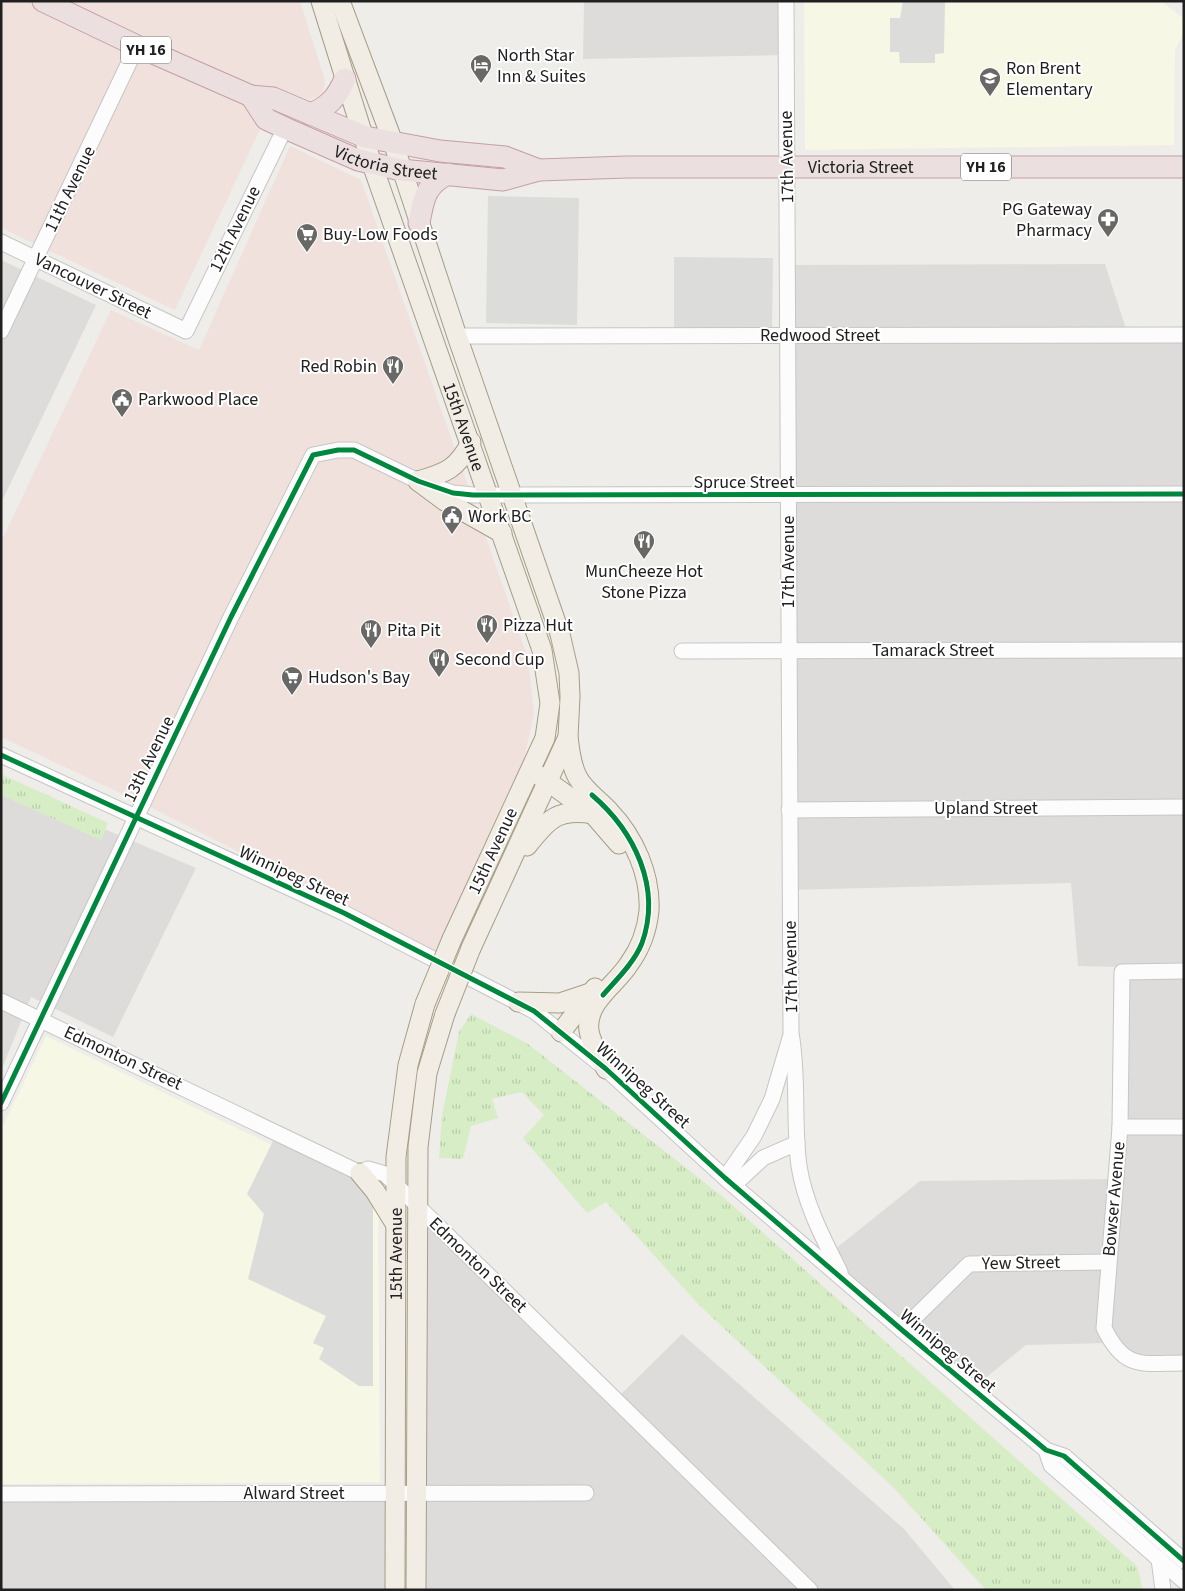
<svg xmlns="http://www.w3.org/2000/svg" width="1185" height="1591" font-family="'Source Sans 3',sans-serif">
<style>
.residential{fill:#dddcda}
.commercial{fill:#f0e1dd}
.education{fill:#f6f7e4}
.religious{fill:#dcdcda}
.grass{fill:url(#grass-tufts)}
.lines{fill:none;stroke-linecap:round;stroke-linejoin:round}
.minor-casing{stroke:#c7c6c5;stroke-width:17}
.major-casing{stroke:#a59d84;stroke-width:21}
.highway-casing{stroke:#c59ea6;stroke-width:23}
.minor{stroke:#fcfcfc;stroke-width:15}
.major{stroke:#f1ede5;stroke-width:19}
.highway{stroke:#ebdfe0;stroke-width:21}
.major-bridge-casing{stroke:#a59d84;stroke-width:21;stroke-linecap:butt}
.major-bridge{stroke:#f1ede5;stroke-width:19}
.cycleway-casing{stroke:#fff;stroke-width:8}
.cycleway{stroke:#00873e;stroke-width:5}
.labels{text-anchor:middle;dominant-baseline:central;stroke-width:4;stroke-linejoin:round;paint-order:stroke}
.shield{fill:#fff;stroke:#636363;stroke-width:1}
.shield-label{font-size:16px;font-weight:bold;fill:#202020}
.poi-label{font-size:18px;fill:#202020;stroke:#fff;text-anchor:start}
.street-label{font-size:18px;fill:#202020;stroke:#fff}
</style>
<defs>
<pattern id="grass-tufts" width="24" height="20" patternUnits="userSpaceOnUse" patternTransform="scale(1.25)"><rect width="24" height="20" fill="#d7edc6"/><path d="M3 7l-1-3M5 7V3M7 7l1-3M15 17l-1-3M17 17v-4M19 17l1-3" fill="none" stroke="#b8cbaa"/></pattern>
</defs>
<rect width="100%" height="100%" fill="#eeede9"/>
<g class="residential">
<polygon points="584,1 784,1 783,55 583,59"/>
<polygon points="1,260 96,305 1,503"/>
<polygon points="1105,264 1126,329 1184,328 1184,1363 1140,1365 1108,1343 1026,1345 967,1393 819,1262 920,1181 1115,1179 1120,967 1078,966 1071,883 786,890 783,334 795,265"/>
<polygon points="1,785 196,868 113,1037 31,997 1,1071"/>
<polygon points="412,1207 614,1401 682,1334 904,1529 955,1590 1,1590 1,1493 411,1488"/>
</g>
<g class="commercial">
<polygon points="1,1 300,1 325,80 323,95 308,100 279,89 175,310 1,228"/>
<polygon points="290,146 361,180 528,658 534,714 522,768 437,952 150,807 1,737 1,542 111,310 199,350"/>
</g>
<g class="education">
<polygon points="804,1 1161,1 1184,19 1184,33 1175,50 1174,145 805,150"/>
<polygon points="46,1036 378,1196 380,1482 1,1484 1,1130"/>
</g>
<g class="religious">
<polygon points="903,1 945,1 944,53 935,54 935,63 900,63 899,52 890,52 890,18 900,18"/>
<polygon points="488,196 579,198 577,325 486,323"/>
<polygon points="674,257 773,258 772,330 674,329"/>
<polygon points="275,1137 351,1173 373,1200 373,1386 359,1386 319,1359 324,1348 313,1343 326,1316 248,1279 264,1214 247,1194"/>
</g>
<g class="grass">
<polygon points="1,774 108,823 101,840 1,795"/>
<polygon points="471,1014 528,1044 723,1197 1137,1566 1143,1590 986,1590 895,1489 697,1303 606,1202 587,1213 523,1138 544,1115 522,1092 492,1099 498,1118 471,1126 463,1159 439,1158 442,1115 459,1032"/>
</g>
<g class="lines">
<g class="minor-casing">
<g id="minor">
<path d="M786,1L791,1033C799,1077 793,1122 799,1166C805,1204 823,1238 840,1272"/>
<polyline points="1,242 186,331 285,128"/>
<polyline points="1,331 137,46"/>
<polyline points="457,336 1184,335"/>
<polyline points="682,651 1184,650"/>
<polyline points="1,755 344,913 534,1011 606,1069 725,1178 902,1330 1046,1450 1064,1456 1184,1561"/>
<polyline points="789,810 1184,807"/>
<path d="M1184,971L1122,972L1120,1127L1104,1328C1125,1371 1142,1363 1184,1363"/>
<polyline points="1,1001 360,1173 368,1169 385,1174 810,1590"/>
<polyline points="1,1103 231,617 313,455 338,450 354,450 418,481 453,493 473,495 1184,494"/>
<polyline points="1120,1127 1184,1127"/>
<polyline points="725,1178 754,1136 772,1099 790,1038"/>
<polyline points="734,1185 763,1158 797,1143"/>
<polyline points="902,1330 969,1264 1108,1262"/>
<polyline points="1046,1450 1051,1465 1184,1581"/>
<polyline points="1,1494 586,1493"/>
<polyline points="1159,1559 1163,1590"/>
</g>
</g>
<g class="major-casing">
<g id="major">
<path id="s1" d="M321,1L372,164L542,650L550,703L545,738L452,939"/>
<polyline points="340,1 393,142 457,336 560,634 569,673 570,697 568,737 471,948"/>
<polyline points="418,481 445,501 502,533"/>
<path d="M418,481C446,473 457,469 471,442"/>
<path d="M568,737C570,751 571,766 578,778C585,791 599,800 609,811C634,837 651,875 649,911C647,930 640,949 629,964C616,985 585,1002 589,1031C591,1044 600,1057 606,1069"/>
<polyline points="540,776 593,814 619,844"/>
<path d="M527,846C548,819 558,808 593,814"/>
<polyline points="518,1002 560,1003 590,993"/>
<polyline points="561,1032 595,988"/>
<polyline points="360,1173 375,1191 396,1225"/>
<path id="s2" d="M395,1590L396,1157L408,1065L425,1004"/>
<polyline points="416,1590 418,1147 427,1073 445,1014"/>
</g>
</g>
<g class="highway-casing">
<g id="highway">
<polyline points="43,1 137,46 251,96 273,98 365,137 440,151 505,157 539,170"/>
<path id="s3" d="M251,96L266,119L285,128L358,160L401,170L503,180L539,170L627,167H1184"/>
<path d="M310,114C329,107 337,97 345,79"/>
<path d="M419,223C423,201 425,184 448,174"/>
</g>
</g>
<use href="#minor" class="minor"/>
<use href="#major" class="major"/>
<use href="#highway" class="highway"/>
<g class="major-bridge-casing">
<g id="major-bridge">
<polyline points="425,1004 452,939"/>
<polyline points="445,1014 471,948"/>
</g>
</g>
<use href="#major-bridge" class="major-bridge"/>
<g class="cycleway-casing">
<g id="cycleway">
<polyline points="1,755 344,913 534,1011 606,1069 725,1178 902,1330 1046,1450 1064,1456 1184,1561"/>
<path d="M592,795C634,831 662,887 642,943C634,963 616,980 603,995"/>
<polyline points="1,1103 231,617 313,455 338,450 354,450 418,481 453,493 473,495 1184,494"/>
</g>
</g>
<use href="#cycleway" class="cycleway"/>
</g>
<defs>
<g id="hotel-pin" transform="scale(1.125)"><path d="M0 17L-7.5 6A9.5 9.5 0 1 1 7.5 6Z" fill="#686866" stroke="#fff"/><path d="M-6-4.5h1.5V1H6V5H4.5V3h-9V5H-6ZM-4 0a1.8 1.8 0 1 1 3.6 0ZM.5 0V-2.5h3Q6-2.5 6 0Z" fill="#fff"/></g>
<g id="school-pin" transform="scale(1.125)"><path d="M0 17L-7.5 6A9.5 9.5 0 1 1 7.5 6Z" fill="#686866" stroke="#fff"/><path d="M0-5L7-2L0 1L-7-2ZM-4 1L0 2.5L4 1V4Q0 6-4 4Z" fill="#fff"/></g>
<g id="pharmacy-pin" transform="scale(1.125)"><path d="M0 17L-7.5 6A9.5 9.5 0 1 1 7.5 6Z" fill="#686866" stroke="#fff"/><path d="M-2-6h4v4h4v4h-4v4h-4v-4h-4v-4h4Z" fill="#fff"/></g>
<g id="supermarket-pin" transform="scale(1.125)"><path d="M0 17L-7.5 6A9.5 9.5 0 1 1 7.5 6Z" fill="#686866" stroke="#fff"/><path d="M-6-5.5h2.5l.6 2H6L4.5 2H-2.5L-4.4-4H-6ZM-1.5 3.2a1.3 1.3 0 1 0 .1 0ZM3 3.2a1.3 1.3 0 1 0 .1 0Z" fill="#fff"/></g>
<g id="restaurant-pin" transform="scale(1.125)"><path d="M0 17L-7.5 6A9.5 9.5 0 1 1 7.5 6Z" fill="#686866" stroke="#fff"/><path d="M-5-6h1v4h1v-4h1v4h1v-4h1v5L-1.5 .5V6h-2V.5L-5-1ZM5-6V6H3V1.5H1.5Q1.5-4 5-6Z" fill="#fff"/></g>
<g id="civic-pin" transform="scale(1.125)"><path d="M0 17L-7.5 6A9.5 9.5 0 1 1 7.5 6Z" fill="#686866" stroke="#fff"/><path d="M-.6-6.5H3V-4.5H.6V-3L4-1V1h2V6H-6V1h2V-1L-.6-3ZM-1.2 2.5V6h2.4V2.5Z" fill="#fff"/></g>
</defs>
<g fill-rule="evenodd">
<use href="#hotel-pin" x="481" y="65"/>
<use href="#school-pin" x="990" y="78"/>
<use href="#pharmacy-pin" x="1108" y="219"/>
<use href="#supermarket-pin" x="307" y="234"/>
<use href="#restaurant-pin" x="393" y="366"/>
<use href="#civic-pin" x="122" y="399"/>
<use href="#civic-pin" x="452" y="516"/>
<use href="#restaurant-pin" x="644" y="541"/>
<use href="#restaurant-pin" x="487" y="625"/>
<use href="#restaurant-pin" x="371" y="630"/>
<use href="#restaurant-pin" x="439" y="659"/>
<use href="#supermarket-pin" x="292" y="677"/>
</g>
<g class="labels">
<g class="shield">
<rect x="121" y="36.5" width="50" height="27" rx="4"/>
<rect x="961" y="153.5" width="50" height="27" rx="4"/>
</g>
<g class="shield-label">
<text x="146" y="50">YH 16</text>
<text x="986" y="167">YH 16</text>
</g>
<g class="poi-label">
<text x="497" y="55">North Star<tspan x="497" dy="21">Inn &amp; Suites</tspan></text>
<text x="1006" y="68">Ron Brent<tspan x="1006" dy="21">Elementary</tspan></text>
<text x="1092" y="209" text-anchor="end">PG Gateway<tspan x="1092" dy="21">Pharmacy</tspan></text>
<text x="323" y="234">Buy-Low Foods</text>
<text x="377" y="366" text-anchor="end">Red Robin</text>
<text x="138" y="399">Parkwood Place</text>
<text x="468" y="516">Work BC</text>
<text x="644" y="571" text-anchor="middle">MunCheeze Hot<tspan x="644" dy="21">Stone Pizza</tspan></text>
<text x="503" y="625">Pizza Hut</text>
<text x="387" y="630">Pita Pit</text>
<text x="455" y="659">Second Cup</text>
<text x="308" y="677">Hudson's Bay</text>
</g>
<g class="street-label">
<text transform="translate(787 157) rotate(-91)">17th Avenue</text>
<text stroke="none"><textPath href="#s3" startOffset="156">Victoria Street</textPath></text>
<text stroke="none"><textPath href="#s3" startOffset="634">Victoria Street</textPath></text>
<text transform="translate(70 189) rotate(-64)">11th Avenue</text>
<text transform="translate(235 229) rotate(-64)">12th Avenue</text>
<text transform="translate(93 286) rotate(26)">Vancouver Street</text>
<text x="820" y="335">Redwood Street</text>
<text stroke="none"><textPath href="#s1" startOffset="449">15th Avenue</textPath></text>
<text x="744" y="482">Spruce Street</text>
<text transform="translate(788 562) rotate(-90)">17th Avenue</text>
<text x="933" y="650">Tamarack Street</text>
<text transform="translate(149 759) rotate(-64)">13th Avenue</text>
<text x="986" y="808">Upland Street</text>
<text transform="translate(493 851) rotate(-65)">15th Avenue</text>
<text transform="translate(294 876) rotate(25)">Winnipeg Street</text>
<text transform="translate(791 967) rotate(-91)">17th Avenue</text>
<text transform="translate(123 1058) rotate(25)">Edmonton Street</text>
<text transform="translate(643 1085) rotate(42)">Winnipeg Street</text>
<text transform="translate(1114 1199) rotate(-85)">Bowser Avenue</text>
<text stroke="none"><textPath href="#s2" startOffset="336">15th Avenue</textPath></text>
<text transform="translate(1021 1263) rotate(-1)">Yew Street</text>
<text transform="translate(478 1265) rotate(44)">Edmonton Street</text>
<text transform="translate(948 1351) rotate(40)">Winnipeg Street</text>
<text x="294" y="1493">Alward Street</text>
</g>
</g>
<rect width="1185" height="1591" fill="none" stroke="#202020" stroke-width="5"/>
</svg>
